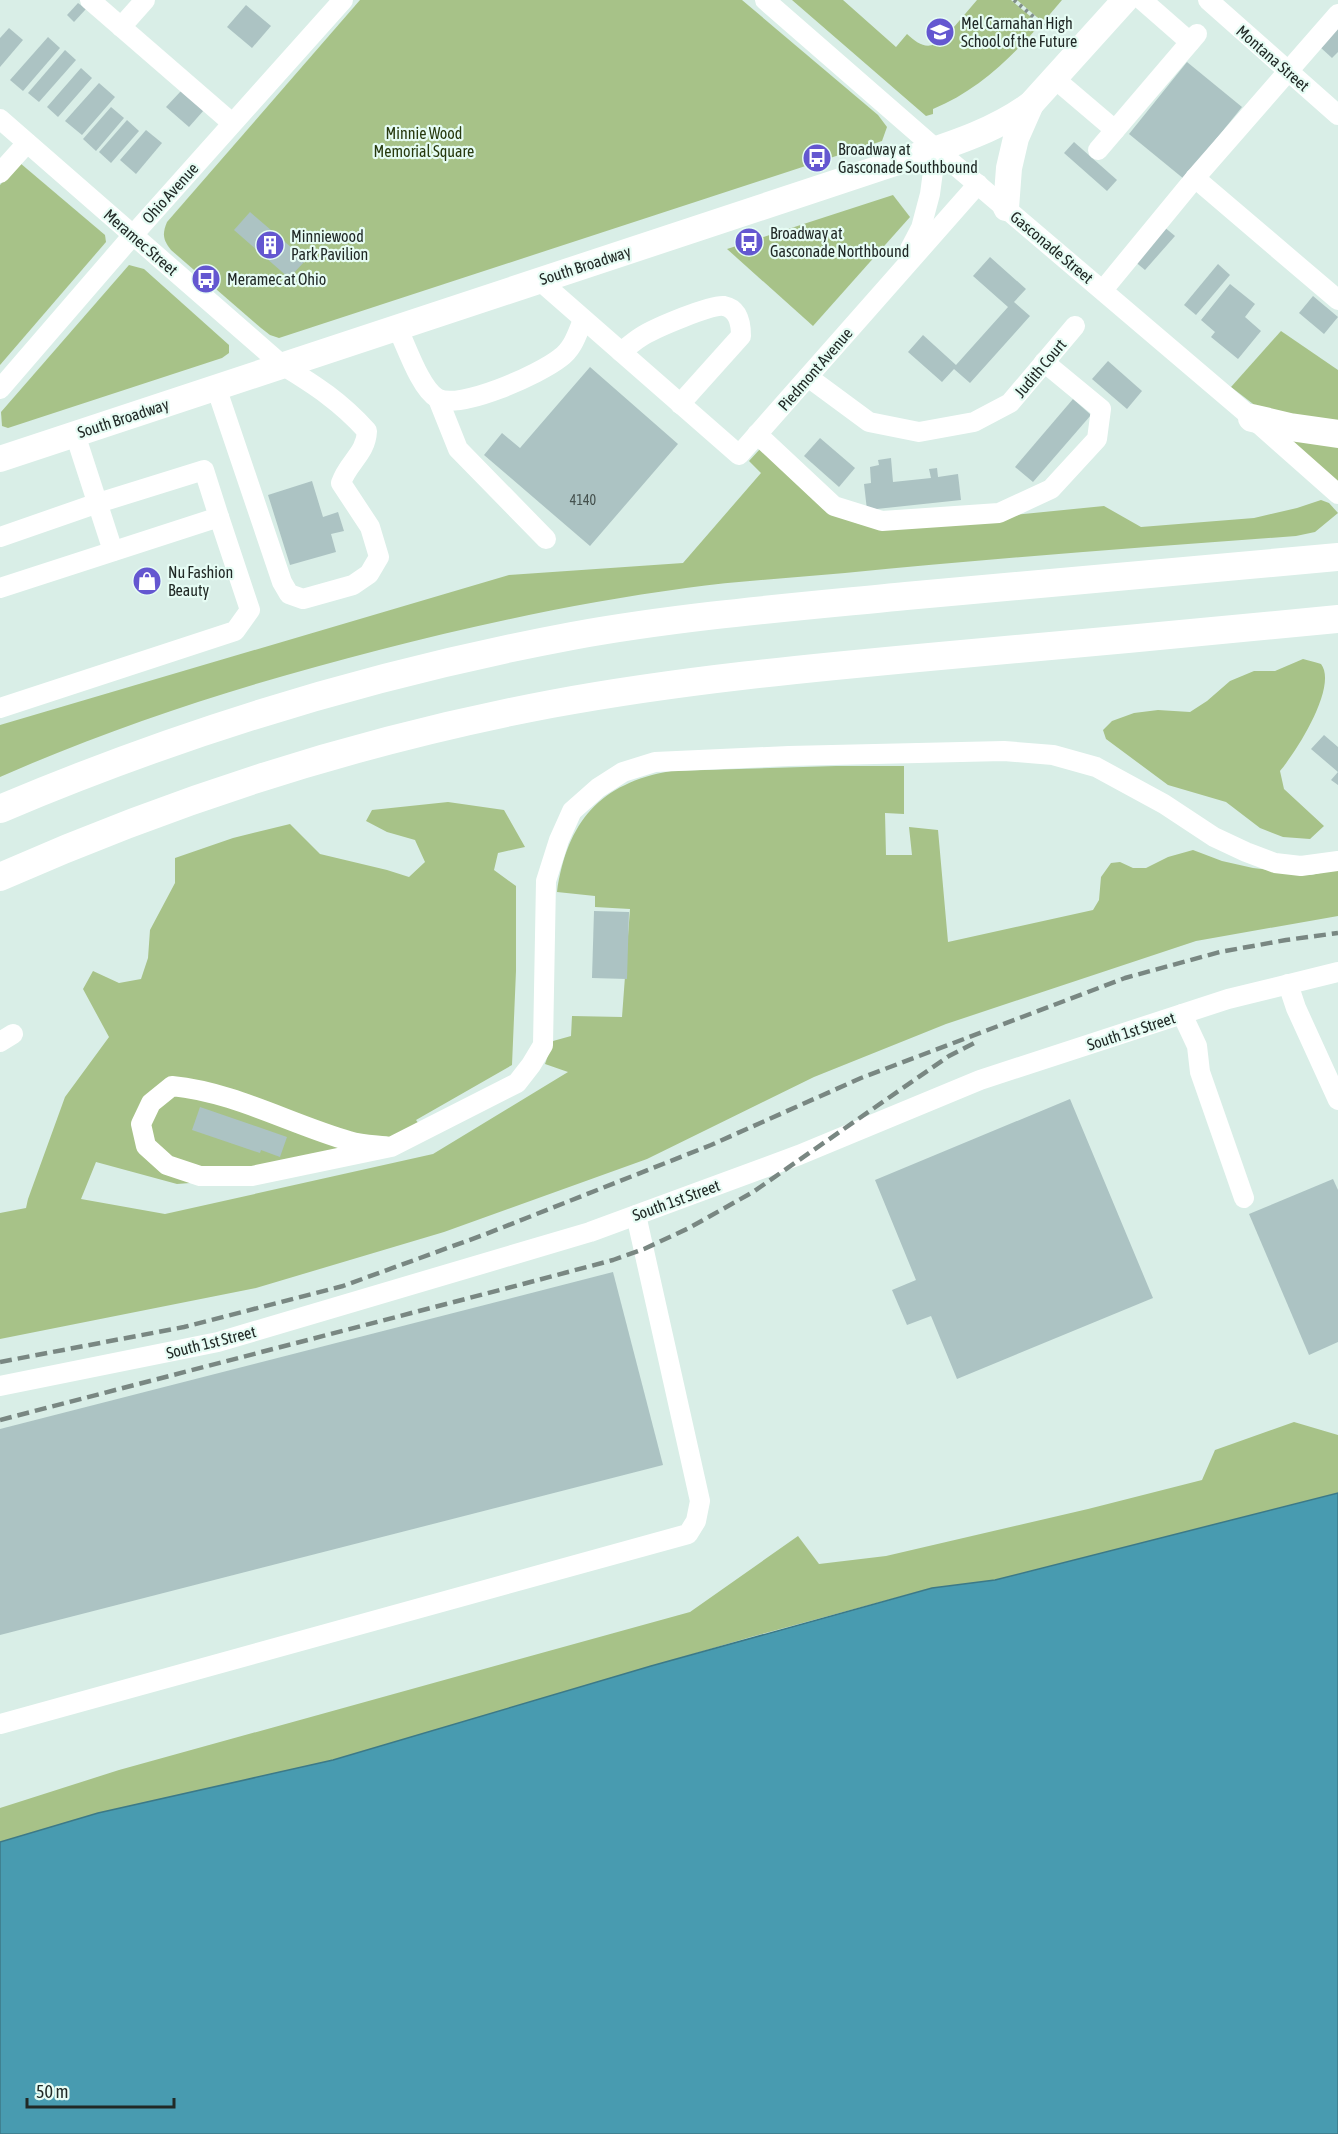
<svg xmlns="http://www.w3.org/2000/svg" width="1338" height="2134" font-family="'Asap Condensed',sans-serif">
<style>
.green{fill:#a7c288}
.water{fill:#489bb0;stroke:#3c7987;stroke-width:1.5}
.building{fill:#acc3c3}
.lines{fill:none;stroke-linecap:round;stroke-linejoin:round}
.path{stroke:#808e89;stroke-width:4;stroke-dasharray:3 4.5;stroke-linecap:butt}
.minor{stroke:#fff;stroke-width:20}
.major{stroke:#fff;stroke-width:26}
.highway{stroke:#fff;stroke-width:28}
.rail{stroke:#798782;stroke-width:4.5;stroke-dasharray:12 6;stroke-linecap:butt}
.labels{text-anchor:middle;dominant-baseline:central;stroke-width:4.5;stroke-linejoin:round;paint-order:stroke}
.number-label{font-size:14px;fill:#44504d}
.poi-label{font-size:16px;fill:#212926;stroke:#e6fcf4;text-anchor:start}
.street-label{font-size:16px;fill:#212926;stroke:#e6fcf4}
.park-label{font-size:16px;fill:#27390e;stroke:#e6fcf4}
</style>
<rect width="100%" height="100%" fill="#d9eee7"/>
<g class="green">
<path d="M360,0H742L878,115L887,127L882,141L279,338L270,335L261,328L171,250C163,240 162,234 167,222Z"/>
<path d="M792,0H843L896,47L907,34C919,45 927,50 942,41L977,0H1011L1036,21L1038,27C1008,61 975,92 933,109V114L926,116Z"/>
<polygon points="1017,0 1062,0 1045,20 1038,18"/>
<polygon points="20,163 105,235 106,242 0,365 0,185"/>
<polygon points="893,195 910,217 813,326 727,249"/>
<polygon points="129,265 144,269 229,345 229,353 222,358 8,428 2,426 1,412"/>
<polygon points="1281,331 1338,370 1338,424 1261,410 1231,387"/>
<polygon points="1286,438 1338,439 1338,483"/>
<path d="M760,449L839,517L860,524L882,528L1104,506L1141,527L1254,518L1297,508L1321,500L1329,503L1338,513L1315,532L1296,536C1146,547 995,558 845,573C792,578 738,581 686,588C582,602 480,624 379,650C250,683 122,723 0,777V725L509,575L683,563L761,473L749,461Z"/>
<path d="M1303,659C1309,661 1316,662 1321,664C1338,686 1297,751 1280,771L1284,789L1324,826L1310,839L1283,837L1260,828L1226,802L1168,785L1106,739L1103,730L1112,721L1134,713L1158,710L1190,712L1207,701L1230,681L1254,671H1275Z"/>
<path d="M836,766H904V814L885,813L886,855H912L909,827L938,830L948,942L1093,910L1099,900L1101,877L1111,863L1120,862L1133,868H1146L1168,857L1193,850L1222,861L1253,868L1311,875L1338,869V916L1196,941L946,1024L814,1077L647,1159L444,1232L256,1288L0,1339V1213L26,1208L28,1199L65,1097L109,1037L83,989L93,971L119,983L141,979L148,958L150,930L175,883V858L233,838L290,824L320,854L387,870L409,877L425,862L415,840L387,832L366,821L372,810L448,802L504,810L525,847L498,853L494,870L516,886V971L512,1065L416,1120L429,1137L308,1174L177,1184L96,1162L81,1199L165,1214L433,1154L568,1072L545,1064L553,1041L571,1036L572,1016L622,1017L630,909L595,907V896L557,892C567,822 600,783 671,771Z"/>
<polygon points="1294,1422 1338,1435 1338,1493 995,1580 932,1588 751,1637 333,1760 183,1794 0,1843 0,1808 119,1770 690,1612 798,1536 819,1564 886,1556 1088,1509 1202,1480 1215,1450"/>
</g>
<polygon class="water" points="1338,1493 1338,2134 0,2134 0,1842 98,1813 333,1760 651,1666 932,1588 995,1580"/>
<g class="building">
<polygon points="78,3 86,9 74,22 67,15"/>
<polygon points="246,5 271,26 252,48 227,27"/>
<polygon points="1338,26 1338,52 1332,58 1320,47"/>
<polygon points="9,28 23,40 0,67 0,38"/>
<polygon points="48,37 60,48 23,91 10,80"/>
<polygon points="65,50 76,60 39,102 28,93"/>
<polygon points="1187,62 1242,107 1184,179 1129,134"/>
<polygon points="81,68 92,78 58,117 47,107"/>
<polygon points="99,83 115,97 82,135 65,121"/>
<polygon points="181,91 204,110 189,127 166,107"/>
<polygon points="111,107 124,118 96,151 83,139"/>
<polygon points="127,120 139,131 111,163 99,152"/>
<polygon points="146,130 162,143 136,174 120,160"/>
<polygon points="1074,142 1117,180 1107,191 1064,153"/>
<polygon points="250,212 306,260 289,278 234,230"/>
<polygon points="1163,226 1175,236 1145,270 1133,260"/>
<polygon points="990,257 1026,289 1014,302 1030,316 970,383 954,369 942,382 908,352 923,335 956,365 1008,307 973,276"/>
<polygon points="1218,264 1230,275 1196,315 1184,305"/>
<polygon points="1230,284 1255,304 1245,317 1261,331 1238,359 1211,337 1215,332 1201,320"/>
<polygon points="1313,296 1338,317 1324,334 1299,313"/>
<polygon points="1108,361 1142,391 1127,409 1092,379"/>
<polygon points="590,367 678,444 590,546 484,455 502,433 520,448"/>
<polygon points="1073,399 1091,415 1033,482 1015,467"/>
<polygon points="820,438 855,468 839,487 804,456"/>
<polygon points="891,458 893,482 931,478 929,469 937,468 938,477 958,474 961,500 867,510 864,484 871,483 870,467 879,465 878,460"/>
<polygon points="312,481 323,517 338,512 344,531 331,534 336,552 290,565 268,495"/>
<polygon points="1324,735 1338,747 1338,785 1331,780 1338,772 1311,749"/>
<polygon points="594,911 629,912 627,979 592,978"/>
<polygon points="1070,1099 1153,1298 957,1379 931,1316 907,1325 892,1290 916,1280 875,1180"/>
<polygon points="200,1107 287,1137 280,1157 261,1150 260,1153 192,1130"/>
<polygon points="1333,1179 1338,1190 1338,1342 1309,1355 1249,1214"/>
<polygon points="613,1272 663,1465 0,1635 0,1429"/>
</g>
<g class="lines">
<polyline class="path" points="1014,0 1044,26"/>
<g class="minor">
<polyline points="90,0 232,123"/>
<polyline points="765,0 936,149 1252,418 1338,494"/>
<polyline points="1142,0 1190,42"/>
<polyline points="1208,0 1338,115"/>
<polyline points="121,27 145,0"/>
<polyline points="1055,79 1115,130"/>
<path d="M0,119L282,365C315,385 341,402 367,431C366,454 348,462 341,483L370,527L379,557L369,574L353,585L303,599L289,594L282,582L216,387"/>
<polyline points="1098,150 1197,34"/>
<polyline points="0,173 27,143"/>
<polyline points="1195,178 1338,300"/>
<polyline points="910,249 921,228 930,194 936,149"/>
<polyline points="539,280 739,455 978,184"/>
<polyline points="1103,290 1195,178 1338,14"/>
<path d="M397,327C406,345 420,388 437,398C459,411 540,374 560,358C573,349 577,334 583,320"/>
<path d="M621,352C628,347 635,340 644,335C656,328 711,304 724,306C739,309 741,324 741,336L680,404"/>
<polyline points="808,377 869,422 919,432 974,422 1010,403 1075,326"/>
<polyline points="0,389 133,235 343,0"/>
<polyline points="438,399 458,449 546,539"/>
<polyline points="75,434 113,551"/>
<polyline points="757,434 834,506 882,521 999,513 1051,489 1097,439 1101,409 1044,362"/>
<polyline points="0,537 98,503 204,470 219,517"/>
<polyline points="0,588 219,517 250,610 235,631 0,708"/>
<polyline points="1288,984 1296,1008 1338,1100"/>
<polyline points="1182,1014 1197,1046 1200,1072 1244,1198"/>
<polyline points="0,1042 13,1034"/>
<path d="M391,1147C377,1145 362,1145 349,1141C290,1124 234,1092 172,1086L151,1103L141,1124L146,1146L167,1165L200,1176H252L391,1147L517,1083L531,1065L543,1045L546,881L559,840L572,811L598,788L623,772L655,762L789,756L1004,751L1053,755L1096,767L1164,804L1214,837L1246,852L1275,863L1301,866L1338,861"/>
<polyline points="0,1386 218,1342 590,1232 799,1155 980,1080 1228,999 1338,972"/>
<polyline points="0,1724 688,1534 696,1521 700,1501 636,1215"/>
</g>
<g class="major">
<polyline points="1006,208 1009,168 1016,138 1031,104"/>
<path d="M0,459L892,164C939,148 991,134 1031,104L1125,0"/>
</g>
<g class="highway">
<polyline points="1252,418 1290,427 1338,434"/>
<path d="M0,809C184,731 375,673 572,636C682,616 795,607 906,596C1050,583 1194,570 1338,557"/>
<path d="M0,877C176,799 361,740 551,704C680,680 810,668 940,656C1073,644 1205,632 1338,619"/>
</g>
<g class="rail">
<polyline points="0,1362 184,1327 343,1286 486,1234 711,1145 861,1078 1125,978 1220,952 1286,940 1338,933"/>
<polyline points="0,1420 523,1284 613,1260 644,1249 689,1228 753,1192 949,1056 976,1042"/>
</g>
</g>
<defs>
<g id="school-disc" transform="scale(1.5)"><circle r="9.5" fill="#6457d0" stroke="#e6fcf4"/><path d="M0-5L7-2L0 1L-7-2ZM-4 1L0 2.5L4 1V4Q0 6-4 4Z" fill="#fff"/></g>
<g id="bus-disc" transform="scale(1.5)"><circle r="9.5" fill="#6457d0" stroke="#e6fcf4"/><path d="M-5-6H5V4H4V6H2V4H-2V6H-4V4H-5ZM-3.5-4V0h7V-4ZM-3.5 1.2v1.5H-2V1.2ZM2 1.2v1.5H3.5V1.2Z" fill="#fff"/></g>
<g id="building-disc" transform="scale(1.5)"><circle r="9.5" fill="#6457d0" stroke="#e6fcf4"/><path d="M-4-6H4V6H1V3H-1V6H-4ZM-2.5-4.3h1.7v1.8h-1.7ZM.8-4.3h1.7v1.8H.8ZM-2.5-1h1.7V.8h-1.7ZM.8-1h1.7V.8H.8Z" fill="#fff"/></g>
<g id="shop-disc" transform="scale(1.5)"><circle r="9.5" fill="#6457d0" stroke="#e6fcf4"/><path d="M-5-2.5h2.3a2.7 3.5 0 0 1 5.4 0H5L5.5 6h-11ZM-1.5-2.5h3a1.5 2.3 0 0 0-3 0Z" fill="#fff"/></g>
</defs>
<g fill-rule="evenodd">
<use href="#school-disc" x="940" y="32"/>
<use href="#bus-disc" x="817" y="158"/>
<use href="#bus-disc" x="749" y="242"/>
<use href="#building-disc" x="270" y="245"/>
<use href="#bus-disc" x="206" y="279"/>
<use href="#shop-disc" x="147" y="581"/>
</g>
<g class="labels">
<g class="number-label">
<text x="583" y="500">4140</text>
</g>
<g class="poi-label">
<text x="961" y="23">Mel Carnahan High<tspan x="961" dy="18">School of the Future</tspan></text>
<text x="838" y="149">Broadway at<tspan x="838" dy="18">Gasconade Southbound</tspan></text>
<text x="770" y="233">Broadway at<tspan x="770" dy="18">Gasconade Northbound</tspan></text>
<text x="291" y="236">Minniewood<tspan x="291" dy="18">Park Pavilion</tspan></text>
<text x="227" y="279">Meramec at Ohio</text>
<text x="168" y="572">Nu Fashion<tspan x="168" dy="18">Beauty</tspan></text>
</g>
<g class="street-label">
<text transform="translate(1273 58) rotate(41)">Montana Street</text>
<text transform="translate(170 193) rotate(-48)">Ohio Avenue</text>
<text transform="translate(141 242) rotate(41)">Meramec Street</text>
<text transform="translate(1052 247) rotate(40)">Gasconade Street</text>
<text transform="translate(585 265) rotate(-18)">South Broadway</text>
<text transform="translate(1040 368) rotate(-50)">Judith Court</text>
<text transform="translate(815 369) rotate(-49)">Piedmont Avenue</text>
<text transform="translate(123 418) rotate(-18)">South Broadway</text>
<text transform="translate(1131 1031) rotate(-18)">South 1st Street</text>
<text transform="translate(676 1200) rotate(-20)">South 1st Street</text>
<text transform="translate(211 1342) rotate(-14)">South 1st Street</text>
</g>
<g class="park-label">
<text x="424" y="133">Minnie Wood<tspan x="424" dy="18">Memorial Square</tspan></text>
</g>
</g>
<path d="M27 2098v9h147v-9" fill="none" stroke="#212926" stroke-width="3"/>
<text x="36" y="2098" font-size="18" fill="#212926" stroke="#e6fcf4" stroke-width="4.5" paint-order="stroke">50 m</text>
</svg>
